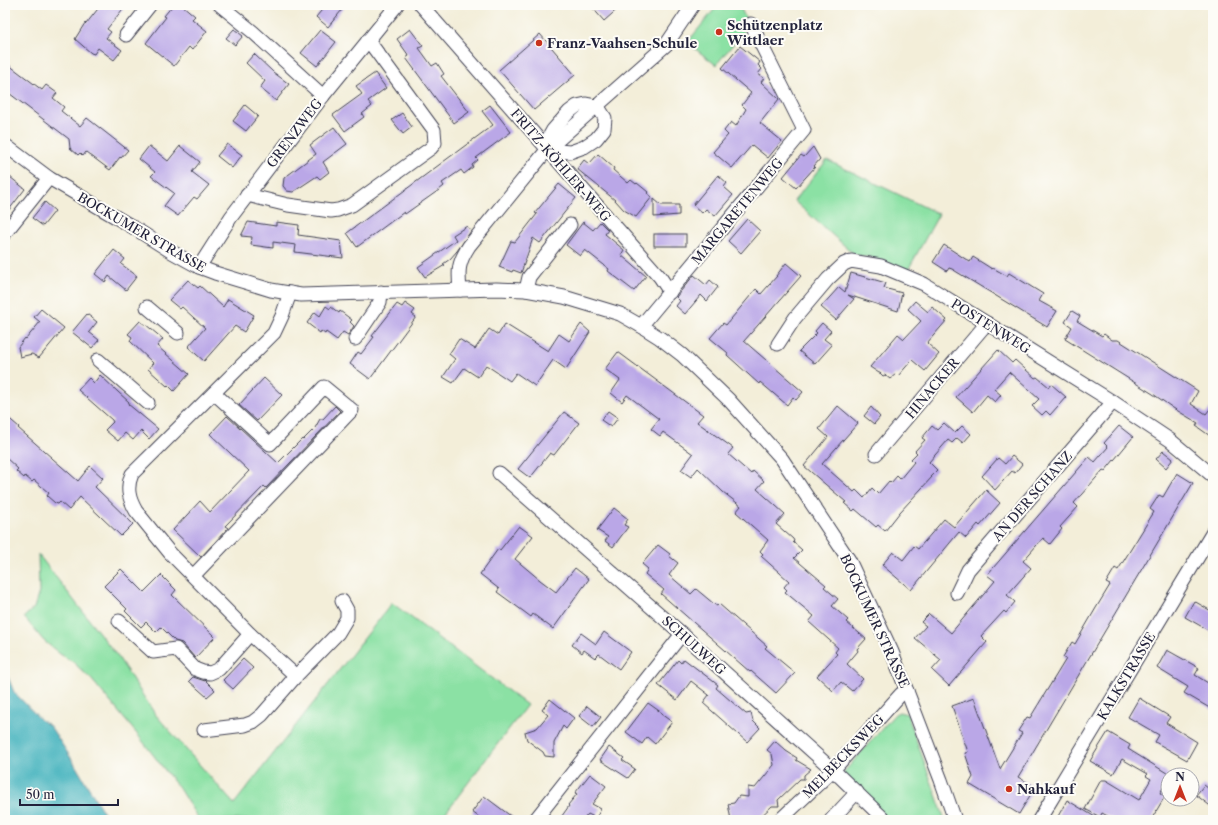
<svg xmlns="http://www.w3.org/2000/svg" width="1218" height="825" font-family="'Libre Caslon Text',serif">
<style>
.green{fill:#8be1a4;stroke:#568270}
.water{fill:#44b3be;stroke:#336a7c}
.building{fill:#baa7e7}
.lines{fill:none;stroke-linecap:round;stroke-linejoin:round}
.minor-casing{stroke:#414153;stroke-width:15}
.minor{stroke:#fff;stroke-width:13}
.poi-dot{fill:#c8321e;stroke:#fdfcf7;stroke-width:1.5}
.labels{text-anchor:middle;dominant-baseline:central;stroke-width:4;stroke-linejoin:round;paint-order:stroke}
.poi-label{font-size:13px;font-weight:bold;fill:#22223b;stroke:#fdfcf7;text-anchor:start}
.street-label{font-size:13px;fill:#22223b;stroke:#fdfcf7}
</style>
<rect width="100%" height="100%" fill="#fdfcf7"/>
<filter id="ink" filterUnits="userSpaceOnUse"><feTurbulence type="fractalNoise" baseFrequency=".025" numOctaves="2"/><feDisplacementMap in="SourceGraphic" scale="8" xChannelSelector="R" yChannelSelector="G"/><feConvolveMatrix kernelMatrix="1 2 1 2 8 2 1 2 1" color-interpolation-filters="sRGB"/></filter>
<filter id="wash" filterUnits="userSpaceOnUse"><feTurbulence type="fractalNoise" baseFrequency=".012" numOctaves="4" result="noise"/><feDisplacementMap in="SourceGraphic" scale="16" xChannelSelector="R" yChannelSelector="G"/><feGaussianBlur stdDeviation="0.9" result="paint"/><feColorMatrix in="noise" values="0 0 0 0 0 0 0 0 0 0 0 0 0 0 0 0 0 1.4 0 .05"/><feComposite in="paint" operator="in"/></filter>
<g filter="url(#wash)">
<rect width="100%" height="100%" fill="#f3eed9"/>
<g class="green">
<polygon points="718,5 739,5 749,25 716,65 689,44 690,39"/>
<polygon points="827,160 939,214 908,270 872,258 855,255 794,201"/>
<polygon points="38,554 118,657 155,714 234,804 392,603 527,705 440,820 199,820 178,787 137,734 92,680 73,662 60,654 43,640 24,617 34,608 39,592"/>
<polygon points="899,712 907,714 945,820 885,820 843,773 895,714"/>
</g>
<polygon class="water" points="5,670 14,692 42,721 50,726 71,758 108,820 5,820"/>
<g id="blocks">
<g class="building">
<polygon points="101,5 126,5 107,29 111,32 106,38 122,50 114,60 98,48 94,54 91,53 75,39 85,23 86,24"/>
<polygon points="173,5 182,5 195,16 192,19 207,31 192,50 189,47 174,66 146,43 166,17 164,16"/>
<polygon points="326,5 346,5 328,27 316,17"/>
<polygon points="590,5 622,5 604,21"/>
<polygon points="234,29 243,36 235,45 226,38"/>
<polygon points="410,29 423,46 419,48 432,66 437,63 444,74 441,76 469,112 454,123 406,58 409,56 397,39"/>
<polygon points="320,30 336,42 317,66 301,53"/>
<polygon points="540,34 575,75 534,110 499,70"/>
<polygon points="740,46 760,62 758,65 762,69 758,74 764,78 761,82 779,99 760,123 782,141 768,158 752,145 732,168 713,152 728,135 724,131 731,122 736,126 746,109 742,105 751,93 722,68"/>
<polygon points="254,54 273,72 289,84 276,101 260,88 265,81 246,63"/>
<polygon points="5,62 42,90 46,85 57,93 53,98 64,107 61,111 80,126 87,118 128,150 121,158 120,157 110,170 86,152 83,156 80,153 78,155 70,148 69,139 5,90"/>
<polygon points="375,73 386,88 368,101 372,106 362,114 364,117 345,131 333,115 362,94 356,86"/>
<polygon points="245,105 258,116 246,131 233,121"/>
<polygon points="490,105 511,132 476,158 478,160 472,165 473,167 464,174 461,170 442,183 444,186 439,190 405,214 404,212 357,247 347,233 493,125 482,111"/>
<polygon points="402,113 412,127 403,134 392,120"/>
<polygon points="334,127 347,144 323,162 329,172 320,179 317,176 293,192 287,191 283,186 284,178 316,154 310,145"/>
<polygon points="227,144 242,155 232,168 217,156"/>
<polygon points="149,146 168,161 180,146 200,162 192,172 209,185 197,199 194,197 178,216 164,206 174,193 151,176 155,172 139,159"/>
<polygon points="813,147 820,159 814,166 815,167 796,188 783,177 801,155 804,157"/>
<polygon points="598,154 614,168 613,170 628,183 631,180 636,184 637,183 648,192 647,193 652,197 636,217 624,210 615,200 577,169 584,160 589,164"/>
<polygon points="5,173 25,189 5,215"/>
<polygon points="718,175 727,183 724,187 733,195 715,216 706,209 702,213 693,205"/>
<polygon points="559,184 576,198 540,243 533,238 521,273 513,270 512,272 499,267 511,241 515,242 537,214 535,213"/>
<polygon points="654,199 661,205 679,205 679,215 654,217"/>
<polygon points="45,202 55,211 43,226 32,218"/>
<polygon points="747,219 760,231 741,253 728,241"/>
<polygon points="248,222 276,226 276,222 299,225 298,235 341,241 343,258 295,252 296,245 273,242 273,248 251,245 252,237 241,236"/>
<polygon points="583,222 593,230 600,222 608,230 605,234 624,250 621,255 646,276 634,291 608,271 609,269 585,250 580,256 566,245"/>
<polygon points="467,226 471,231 457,251 450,259 443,264 445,265 425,277 418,267 456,240 453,235"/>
<rect x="654" y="234" width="32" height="12"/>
<polygon points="944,245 970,262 973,257 992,269 993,268 1007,276 1009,273 1043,294 1039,301 1057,311 1047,327 952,269 949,268 947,271 933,262"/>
<polygon points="114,250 125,259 121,264 137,276 126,290 109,276 105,282 95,274"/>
<polygon points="786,263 801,276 744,341 803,392 796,400 793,397 787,405 760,382 759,384 727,355 728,353 710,338 723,323 726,325 756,289 761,294 777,276 776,276"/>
<polygon points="851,273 886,283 884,288 902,293 898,311 848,295 854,299 836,320 821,307 839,287 845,292"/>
<polygon points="694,275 706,285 710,280 718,287 707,301 701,295 685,314 676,306 680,301 676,297"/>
<polygon points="188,280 198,288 200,286 223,307 228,299 254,315 244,332 235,326 204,361 188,347 205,328 182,307 180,309 169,300"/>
<polygon points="915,301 928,312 932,307 947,320 927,343 939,354 925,371 912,360 898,376 896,374 890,379 885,375 883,376 880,373 879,373 870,367 898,334 904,339 921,321 908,309"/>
<polygon points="405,303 415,310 412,314 416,317 370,379 350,364 358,352 361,354 374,337 372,336 397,304 402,307"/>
<polygon points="326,306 330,309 331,307 339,313 340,311 352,320 350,322 354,326 348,335 343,332 337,340 326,332 325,334 321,331 320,333 307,323 315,312 320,316"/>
<polygon points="41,309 64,328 39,358 32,354 20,357 18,347 25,338 26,339 40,322 34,317"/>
<polygon points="1072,311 1080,316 1077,321 1102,336 1104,334 1112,340 1118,340 1198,391 1191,404 1206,414 1213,405 1213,438 1196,426 1198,423 1173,408 1153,394 1065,339 1072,327 1065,322"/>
<polygon points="87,314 97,322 89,332 99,340 92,348 72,332"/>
<polygon points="140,321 144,324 145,324 163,339 157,346 189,374 174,391 168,385 167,386 148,369 153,363 130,341 132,337 128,334"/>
<polygon points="822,323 831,331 824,339 832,345 815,364 799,351 817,333 815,331"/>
<polygon points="505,324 548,351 559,334 569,341 581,324 590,332 566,369 553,360 535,386 516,373 510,381 486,365 478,377 464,368 453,383 443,377 455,359 449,354 459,339 475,349 489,329 498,335"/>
<polygon points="998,350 1012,363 1015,360 1035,378 1037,377 1049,387 1051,384 1066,397 1050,415 1046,411 1042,415 1032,406 1039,399 1009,372 994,389 1001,395 995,402 987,395 973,412 956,397"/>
<polygon points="618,352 703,415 697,422 733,448 728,454 751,474 753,471 764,481 757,489 785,514 776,524 793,539 794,541 793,542 802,550 794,558 826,585 824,587 838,599 832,606 848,620 846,622 866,639 857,649 858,651 847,664 863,679 852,691 841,682 833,691 817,676 837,654 835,652 838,648 809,622 814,616 785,592 787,590 784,587 789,581 761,556 763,554 760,551 768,540 736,512 741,506 723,492 698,468 691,477 681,470 693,454 663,432 660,436 651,429 659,419 627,395 622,402 611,393 620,380 605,369"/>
<polygon points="100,375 118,392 129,402 128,404 158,429 149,439 141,431 133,440 125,433 118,441 105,430 113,422 112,420 78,390 89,378 94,383"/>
<polygon points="264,378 282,395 257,421 239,405"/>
<polygon points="335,406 340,411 266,488 264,486 225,526 228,528 201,557 173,530 200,501 210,512 249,471 210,434 227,416 278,463 302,439 303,440 315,428 320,419 323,419"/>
<polygon points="838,406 858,423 822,464 854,492 856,490 864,498 872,488 878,494 889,481 891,483 897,476 900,479 914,462 911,459 917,453 915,451 925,440 922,438 932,426 937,430 944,423 955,433 962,426 971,434 963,443 957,438 952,443 948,440 929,462 937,470 931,476 932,477 900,512 885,531 878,525 876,527 855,509 853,511 844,503 846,502 804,466 828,437 819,429"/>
<polygon points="871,407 880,417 874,424 864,416"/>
<polygon points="608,411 618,418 611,427 601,420"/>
<polygon points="564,412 579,423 554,455 550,453 530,478 518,469"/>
<polygon points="5,415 19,427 18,428 78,481 90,466 103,478 95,487 133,524 121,536 80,497 69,510 60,502 58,504 55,503 47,496 49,493 34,480 32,482 25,476 24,478 16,471 18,469 5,457"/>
<polygon points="1119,426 1133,437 1105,471 1103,470 1074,503 1078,507 1060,527 1062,529 1050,544 1043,538 1023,561 1031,568 1007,595 1015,602 1006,613 1004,611 981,636 987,642 949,686 932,670 941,660 915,638 926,626 921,622 929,614 951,633 995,581 987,575 993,568 1089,457 1095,462 1108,447 1104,443"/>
<polygon points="1163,451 1173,459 1166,468 1156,459"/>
<polygon points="1012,456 1022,464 1015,473 1012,471 995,490 982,476 998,458 1005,464"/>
<polygon points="1177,473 1193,483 1018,777 1035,787 1019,814 969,784 973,777 965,753 968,752 952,706 974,698 1000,769 1022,733 1018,731 1027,717 1030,718 1066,659 1063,657 1072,642 1075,644 1096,608 1110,585 1106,583 1115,568 1118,570 1154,512 1150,509 1159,495 1163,497"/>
<polygon points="986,490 1000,503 980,526 978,524 966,538 959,532 911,590 882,565 893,552 903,560 914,546 918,549 944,519 954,527"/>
<polygon points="614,508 628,519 624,525 628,527 613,547 605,541 608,537 597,530"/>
<polygon points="519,526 533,536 515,559 540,580 556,592 575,568 589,579 553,629 533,614 531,617 523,611 497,592 499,589 480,574 498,549 500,550"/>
<polygon points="658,545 670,554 669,556 678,563 669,575 691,594 696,589 714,604 717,606 719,604 767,646 765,648 795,673 776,693 751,671 750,672 661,594 664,590 645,574 648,569 642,564"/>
<polygon points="121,569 144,592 161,575 176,590 172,595 215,637 195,658 182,643 175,641 161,627 156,632 146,622 141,627 125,611 127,609 104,586"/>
<polygon points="1194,601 1213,612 1213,633 1185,617"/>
<polygon points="604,632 631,652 619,669 599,654 595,658 584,650 582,653 572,645 581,633 596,644"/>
<polygon points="1167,650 1199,668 1195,675 1213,686 1213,710 1184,693 1188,687 1157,668"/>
<polygon points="243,659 253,668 233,689 223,680"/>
<polygon points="684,659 718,685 716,688 746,714 751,713 753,721 760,728 747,742 703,703 709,695 691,681 677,700 658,685 678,660 681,663"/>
<polygon points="193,677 205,681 205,680 215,690 207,697 189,681"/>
<polygon points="1139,698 1170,717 1166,723 1197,742 1187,760 1155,742 1159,735 1128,717"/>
<polygon points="550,699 574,718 566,729 563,726 554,743 554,757 545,756 543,752 527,740 525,732 537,728 548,715 542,710"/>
<polygon points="648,703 662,713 661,714 672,722 655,744 647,737 642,744 626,732"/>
<polygon points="587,706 601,717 593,727 579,716"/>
<polygon points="1108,732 1130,745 1128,749 1170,775 1168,775 1168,779 1160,793 1165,796 1151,820 1115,820 1102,813 1100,817 1085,809 1101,780 1106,780 1139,800 1151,779 1146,776 1148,774 1122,759 1113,774 1090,761"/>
<polygon points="775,741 786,751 797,758 796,760 811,769 804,775 804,779 800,779 778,800 779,806 772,806 757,820 731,820 728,804 734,803 739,796 748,797 748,787 755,788 774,765 772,754 767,750"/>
<polygon points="609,747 624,758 622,760 635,769 628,778 600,760"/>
<polygon points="590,774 606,786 592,804 601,809 596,818 588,814 583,820 559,820 569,806 568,805 577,794 575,793"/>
<polygon points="1204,785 1213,792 1213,808 1196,795"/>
<polygon points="484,796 516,820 483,820 472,812"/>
<polygon points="1067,800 1100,820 1056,820"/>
</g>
</g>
</g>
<g filter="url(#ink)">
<use href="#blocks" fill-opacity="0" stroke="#414153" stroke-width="1"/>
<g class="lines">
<g class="minor-casing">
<g id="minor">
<polyline points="220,5 253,32 323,96"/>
<polyline points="421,5 637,251 660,277 670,292"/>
<polyline points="126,35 150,5"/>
<polygon points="586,104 596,106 600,110 605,118 604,129 596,139 584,147 570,152 547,150 548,139 553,130 569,112 577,106"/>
<polyline points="5,145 49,178 131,226 172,252 199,267 215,273 271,290 301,295 496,289 526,290 564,297 620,314 641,326 660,338 682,355 729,400 782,459 849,560 892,652 941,780 955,820"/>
<polyline points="247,195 288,205 331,211 338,210 352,205 431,148 435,143 434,130 368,40"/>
<polyline points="5,233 49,178"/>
<polyline points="199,267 231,217 323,96 397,5"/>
<path d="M460,290C458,270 458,263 469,246L547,150L666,45L693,5"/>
<polyline points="526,290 529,277 570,225"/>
<path d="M290,293L282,316L274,333L132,474C126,488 129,499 136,511L170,553L250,634L296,676"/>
<polyline points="147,307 178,333"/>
<polyline points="641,326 804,130 751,24"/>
<polyline points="355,339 380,302 381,292"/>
<polyline points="778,344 795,318 828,279 844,264 851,261 881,266 924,284 1113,402 1170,440 1213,476"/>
<polyline points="98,360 148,403"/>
<polyline points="876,454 987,323"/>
<polyline points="499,473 682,634 833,770 885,820"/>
<polyline points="194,575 352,410 324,387 270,444 214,393"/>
<polyline points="957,593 968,570 1113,402"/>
<polyline points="119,621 153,652 176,649 195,669 203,672 210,673 219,669 250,634"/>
<polyline points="204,730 245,725 253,722 262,715 296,676 338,633 347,618 347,610 342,601"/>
<polyline points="535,820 682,634"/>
<polyline points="780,820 833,770 901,694 907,691"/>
<polyline points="831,820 857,792"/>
<polyline points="1039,820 1213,532"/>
</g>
</g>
<use href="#minor" class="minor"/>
</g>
</g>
<g class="poi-dot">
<circle cx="719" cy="32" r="4"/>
<circle cx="539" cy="43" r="4"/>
<circle cx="1009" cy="789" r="4"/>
</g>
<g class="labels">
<g class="poi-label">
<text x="727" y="25">Schützenplatz<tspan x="727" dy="15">Wittlaer</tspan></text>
<text x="547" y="43">Franz-Vaahsen-Schule</text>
<text x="1017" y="789">Nahkauf</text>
</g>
<g class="street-label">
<text transform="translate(294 133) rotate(-53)">GRENZWEG</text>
<text transform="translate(561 165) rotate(49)">FRITZ-KÖHLER-WEG</text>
<text transform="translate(737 211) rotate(-50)">MARGARETENWEG</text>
<text transform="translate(142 232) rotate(30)">BOCKUMER STRASSE</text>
<text transform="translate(991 326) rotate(32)">POSTENWEG</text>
<text transform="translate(932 388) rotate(-50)">HINACKER</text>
<text transform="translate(1032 496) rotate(-49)">AN DER SCHANZ</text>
<text transform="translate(875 621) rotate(65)">BOCKUMER STRASSE</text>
<text transform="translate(694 645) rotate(42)">SCHULWEG</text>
<text transform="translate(1126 676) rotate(-59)">KALKSTRASSE</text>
<text transform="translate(843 756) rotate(-46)">MELBECKSWEG</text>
</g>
</g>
<rect width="1218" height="825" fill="none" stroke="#fdfcf7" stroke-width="20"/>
<g transform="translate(1180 787)"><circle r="19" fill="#fdfcf7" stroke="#a5a5ac"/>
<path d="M0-3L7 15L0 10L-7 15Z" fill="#c8321e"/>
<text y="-6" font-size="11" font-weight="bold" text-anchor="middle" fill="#22223b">N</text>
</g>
<path d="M20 799v6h98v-6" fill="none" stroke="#22223b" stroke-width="2"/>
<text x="26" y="799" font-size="12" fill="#22223b" stroke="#fdfcf7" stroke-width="3" paint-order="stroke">50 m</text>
</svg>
